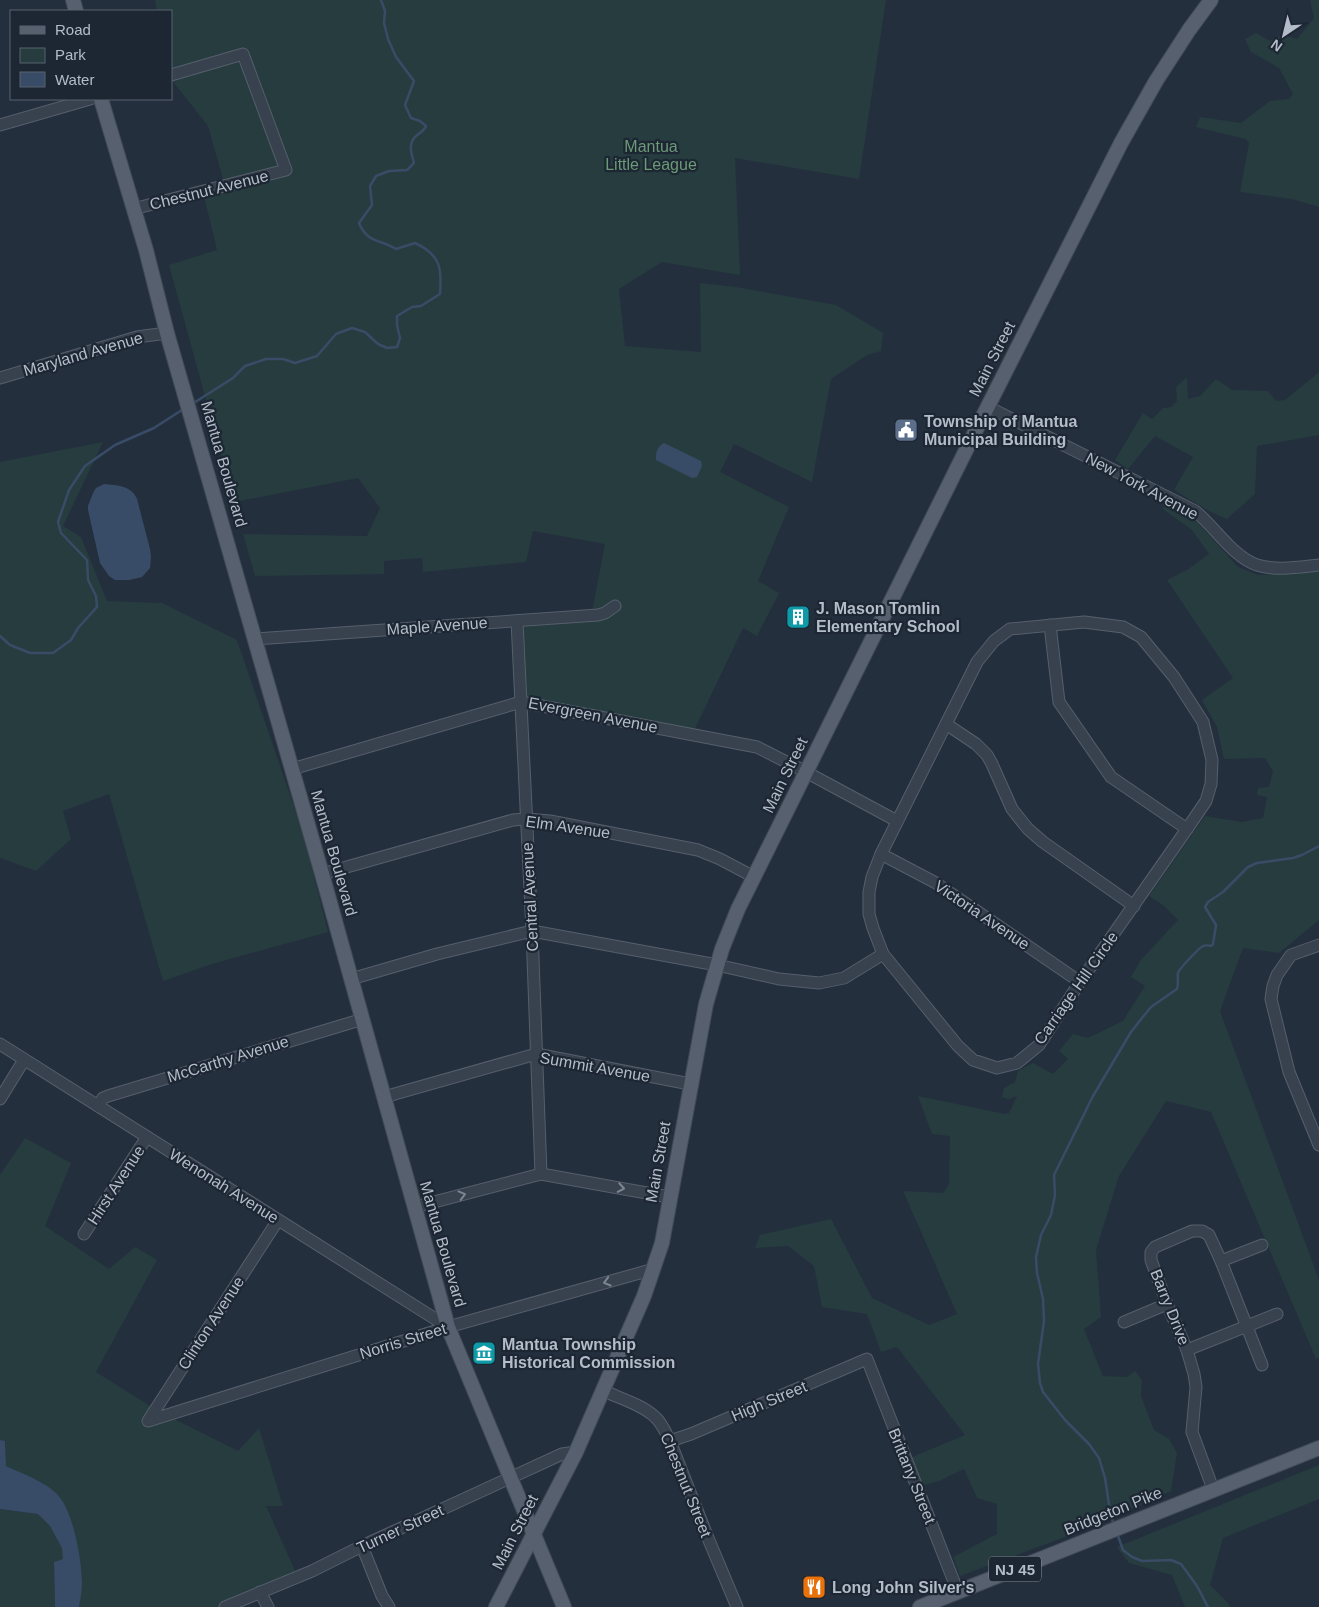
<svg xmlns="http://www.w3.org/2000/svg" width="1319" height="1607" font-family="Helvetica,sans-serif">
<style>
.green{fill:#263c3f}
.water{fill:#394c67}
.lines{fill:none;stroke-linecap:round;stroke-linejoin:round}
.stream{stroke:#394c67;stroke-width:2.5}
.minor-casing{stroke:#565f6c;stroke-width:13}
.major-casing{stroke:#414a57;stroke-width:16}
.minor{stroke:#38414e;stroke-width:11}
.major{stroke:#56606e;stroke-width:14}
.oneway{stroke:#7c8592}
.labels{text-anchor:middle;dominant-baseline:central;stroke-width:4.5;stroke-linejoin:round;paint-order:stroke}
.shield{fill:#1d2633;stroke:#878f9c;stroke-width:1}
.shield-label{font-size:15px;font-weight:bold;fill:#b4bcc9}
.park-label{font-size:16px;fill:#6b9a76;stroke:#1d2633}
.street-label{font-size:16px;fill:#b4bcc9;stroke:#1d2633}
.poi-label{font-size:16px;font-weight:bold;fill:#b4bcc9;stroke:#1d2633;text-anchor:start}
</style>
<rect width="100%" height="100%" fill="#242f3e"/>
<g class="green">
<polygon points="155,0 886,0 859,179 735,158 740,275 662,262 619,289 625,346 701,352 700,283 736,287 836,305 883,333 881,351 867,355 831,379 812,482 734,444 720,472 789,507 758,581 779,593 757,636 743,628 692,735 520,706 517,624 591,617 605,544 533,531 526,562 423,572 422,558 384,561 384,574 255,576 243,534 367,536 380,508 358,478 234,502 169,265 217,250 203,192 225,186 208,126 171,79 171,11 157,11"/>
<polygon points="1310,0 1319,0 1319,207 1292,199 1240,192 1249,143 1246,139 1196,127 1200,117 1241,123 1270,101 1289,99 1293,94 1279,68 1251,52 1245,39 1256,33 1270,41 1283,35 1297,39 1314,18"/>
<polygon points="1319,372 1319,435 1257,446 1255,494 1227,519 1209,511 1174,490 1193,457 1155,436 1128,469 1115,460 1143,413 1152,419 1163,408 1171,407 1177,401 1176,387 1187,377 1188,399 1200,396 1216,379 1232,390 1268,391 1276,401 1285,400"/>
<polygon points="103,442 63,526 81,537 107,601 162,603 237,640 303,833 328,932 212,964 163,981 109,794 63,811 71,839 36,871 0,858 0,462"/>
<polygon points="1163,501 1198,523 1238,567 1258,575 1319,571 1319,920 1279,953 1243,948 1220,1011 1319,1280 1319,1358 1316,1359 1211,1112 1166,1101 1119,1176 1096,1250 1101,1317 1084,1329 1103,1376 1127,1377 1135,1371 1142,1380 1141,1396 1154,1430 1169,1439 1177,1453 1171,1491 1089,1528 960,1576 953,1557 997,1534 997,1504 977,1498 964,1469 939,1481 924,1485 910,1458 965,1435 897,1347 881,1352 867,1314 822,1307 814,1266 788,1246 755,1248 760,1235 831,1219 872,1298 929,1325 957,1314 903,1191 943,1193 949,1184 950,1136 932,1134 918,1096 1005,1114 1009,1113 1017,1096 1009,1099 1002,1097 1004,1088 1015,1082 1018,1071 1033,1063 1053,1074 1068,1059 1059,1051 1073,1034 1088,1038 1123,1021 1145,986 1131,977 1140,961 1178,920 1163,905 1149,896 1205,816 1242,822 1263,818 1267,797 1257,795 1258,788 1269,787 1273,771 1265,758 1224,759 1217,727 1202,700 1233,678 1167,580 1187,570 1209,554 1192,530 1164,510"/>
<polygon points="25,1138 71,1163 45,1226 109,1269 135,1247 157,1260 96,1372 158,1411 238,1451 259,1428 283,1506 266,1506 298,1577 230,1607 79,1607 82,1584 43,1483 6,1466 5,1441 0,1440 0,1175"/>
<polygon points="1319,1465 1319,1499 1223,1538 1210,1585 1228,1603 1230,1607 1185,1607 1172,1575 1129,1563 1117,1547"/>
<polygon points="0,1509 38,1514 50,1526 63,1548 63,1559 54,1562 55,1607 0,1607"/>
</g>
<g class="water">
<path d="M664,443L701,461L702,466L697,477L692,478L656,460C655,453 658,446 664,443Z"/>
<path d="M104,484C117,485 132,486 137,499L150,549L151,557L150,568L142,577L129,580H115L109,576L100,563L88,510V506L93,493L96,488Z"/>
<path d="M0,1440L5,1441L6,1466C23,1474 50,1483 61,1499C74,1517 82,1562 82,1584C82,1592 80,1600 79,1607H55L54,1562L63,1559L62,1548L50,1526L38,1514L0,1509Z"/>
</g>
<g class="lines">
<g class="stream">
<path d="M192,404L233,378L245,366L266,359H283L295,363L317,356L336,334L352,328L365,332L378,344L387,348L397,347L400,338L397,325V316L412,307L421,306L440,294C442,269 441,255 415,243L396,249C380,239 367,243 359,223L372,205L370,186L376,176L389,171L407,170L414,163C412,155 408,146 414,138C418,133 423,133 426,126L420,121L411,118L405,105L414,81L396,57L388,39L384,23L385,11L381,0"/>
<polyline points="0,636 10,645 30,653 53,653 71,640 78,628 97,607 96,596 88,580 87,560 61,533 58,522 69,490 85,466 115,445 154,428 185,408"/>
<path d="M1114,1526L1110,1511L1105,1478L1099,1458L1089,1444L1065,1420L1043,1392L1040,1383L1038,1364L1044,1321L1043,1299L1037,1273L1036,1257L1041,1235L1051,1215L1055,1195L1054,1175L1093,1096L1131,1032L1142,1018L1151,1007L1177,989C1179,983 1177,978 1178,973C1179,969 1199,948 1203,946C1207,945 1207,945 1211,946L1213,944L1216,925L1205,907L1208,902L1223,892L1248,867L1257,863L1293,858L1302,855L1319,846"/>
<polyline points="1117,1533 1123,1550 1132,1557 1142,1561 1171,1560 1181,1564 1197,1586 1208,1607"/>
</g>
<g class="minor-casing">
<g id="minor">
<polyline points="0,125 90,99"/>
<polyline points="133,209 286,170 243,54 171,75"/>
<polyline points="0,378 137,337 167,333"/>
<path d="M988,407L1195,511C1214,526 1234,558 1257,565C1276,571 1299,567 1319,565"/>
<polyline points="517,621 532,931 541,1174"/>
<polygon points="1084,622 1123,627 1141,637 1174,677 1203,722 1212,760 1211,784 1206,801 1187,829 1080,982 1039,1045 1017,1063 997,1068 973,1060 958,1046 883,954 873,928 869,914 869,892 872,877 881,854 977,662 994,641 1010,629"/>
<polyline points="1050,625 1059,702 1111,777 1187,829"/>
<polyline points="255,639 598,615 605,613 615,606"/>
<polyline points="946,724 976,744 987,755 992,764 1012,809 1028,829 1043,842 1134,906"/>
<polyline points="292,769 521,702 757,747 806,772 897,821"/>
<polyline points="881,854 936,883 1080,982"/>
<polyline points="322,874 513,820 526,819 550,821 698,850 720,859 754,877"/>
<polyline points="1319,945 1291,955 1277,975 1273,986 1271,999 1289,1072 1319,1145"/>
<polyline points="351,979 437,954 532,931 717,965 779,979 819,983 844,978 883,954"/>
<polyline points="0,1044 448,1327"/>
<polyline points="384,1097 536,1054 690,1084"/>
<polyline points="0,1099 24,1060"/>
<polyline points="98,1106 103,1098 108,1096 363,1019"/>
<polyline points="415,1207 541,1174 669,1197"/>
<polyline points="278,1220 148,1421 448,1327 654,1269"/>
<polyline points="84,1234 147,1137"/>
<polyline points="1221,1261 1262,1245"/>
<polyline points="1124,1322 1167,1304"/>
<polyline points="1187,1350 1277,1314"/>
<path d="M604,1391C619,1398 643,1405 655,1417C662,1423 666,1433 670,1441L708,1538L737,1607"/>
<polyline points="670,1441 691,1434 867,1359 958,1592"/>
<polyline points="1213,1489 1192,1432 1196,1387 1194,1374 1187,1350 1167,1304 1151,1260 1151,1252 1155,1247 1192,1231 1202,1231 1209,1235 1221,1261 1262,1365"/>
<polyline points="362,1546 382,1596 389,1607"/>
<polyline points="260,1592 268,1607"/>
<polyline points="225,1607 312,1571 362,1546 562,1454 576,1452"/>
</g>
</g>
<g class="major-casing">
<g id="major">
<polyline points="73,0 76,11"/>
<polyline points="101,99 146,250 167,333 322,874 448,1327 564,1607"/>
<polyline points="496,1607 576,1452 644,1296 662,1243 706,1004 722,949 738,909 979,424 1121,143 1156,81 1189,30 1211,0"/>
<polyline points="920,1607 1319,1448"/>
</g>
</g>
<use href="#minor" class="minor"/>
<use href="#major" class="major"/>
</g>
<defs><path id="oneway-chevron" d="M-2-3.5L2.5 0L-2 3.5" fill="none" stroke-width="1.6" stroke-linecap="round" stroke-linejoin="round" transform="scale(1.25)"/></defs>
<g class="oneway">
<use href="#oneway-chevron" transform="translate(621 1188) rotate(10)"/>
<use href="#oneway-chevron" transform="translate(462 1195) rotate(-15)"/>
<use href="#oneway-chevron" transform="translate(607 1282) rotate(164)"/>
</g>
<defs>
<g id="civic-square" transform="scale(1.25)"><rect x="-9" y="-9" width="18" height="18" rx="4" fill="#5c6f8a" stroke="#1d2633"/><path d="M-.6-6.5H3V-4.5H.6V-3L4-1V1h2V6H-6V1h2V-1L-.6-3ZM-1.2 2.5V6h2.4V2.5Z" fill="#fff"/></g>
<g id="building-square" transform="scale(1.25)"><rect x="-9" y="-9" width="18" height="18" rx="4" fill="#0f9aa8" stroke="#1d2633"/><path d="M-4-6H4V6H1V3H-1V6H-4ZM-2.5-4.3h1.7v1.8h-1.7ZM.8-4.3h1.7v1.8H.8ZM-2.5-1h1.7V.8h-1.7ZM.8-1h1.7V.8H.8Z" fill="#fff"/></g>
<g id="museum-square" transform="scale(1.25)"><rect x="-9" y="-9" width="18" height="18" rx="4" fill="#0f9aa8" stroke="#1d2633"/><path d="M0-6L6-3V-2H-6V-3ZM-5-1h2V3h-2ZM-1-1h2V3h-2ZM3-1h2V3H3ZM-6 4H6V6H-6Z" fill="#fff"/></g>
<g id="restaurant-square" transform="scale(1.25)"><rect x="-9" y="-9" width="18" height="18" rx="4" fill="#e8710a" stroke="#1d2633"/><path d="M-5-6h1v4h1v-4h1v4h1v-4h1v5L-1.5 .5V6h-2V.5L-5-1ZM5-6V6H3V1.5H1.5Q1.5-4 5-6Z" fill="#fff"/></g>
</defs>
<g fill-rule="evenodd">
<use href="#civic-square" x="906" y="430"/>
<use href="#building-square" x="798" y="617"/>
<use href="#museum-square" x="484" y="1353"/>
<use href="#restaurant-square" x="814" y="1587"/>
</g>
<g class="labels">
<rect class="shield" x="989" y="1556.5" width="52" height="25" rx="4"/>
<g class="shield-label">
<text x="1015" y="1569">NJ 45</text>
</g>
<g class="park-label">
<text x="651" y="146">Mantua<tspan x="651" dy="18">Little League</tspan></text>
</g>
<g class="street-label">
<text transform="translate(209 190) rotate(-14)">Chestnut Avenue</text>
<text transform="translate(83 354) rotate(-16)">Maryland Avenue</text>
<text transform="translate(992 359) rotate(-63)">Main Street</text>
<text transform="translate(224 464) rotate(74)">Mantua Boulevard</text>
<text transform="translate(1142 486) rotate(28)">New York Avenue</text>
<text transform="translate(437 626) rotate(-4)">Maple Avenue</text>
<text transform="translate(593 715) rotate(11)">Evergreen Avenue</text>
<text transform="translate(785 775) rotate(-64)">Main Street</text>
<text transform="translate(568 827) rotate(8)">Elm Avenue</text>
<text transform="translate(334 853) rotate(74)">Mantua Boulevard</text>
<text transform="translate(530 897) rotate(-93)">Central Avenue</text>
<text transform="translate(982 915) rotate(34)">Victoria Avenue</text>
<text transform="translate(1076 988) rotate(-55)">Carriage Hill Circle</text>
<text transform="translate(228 1059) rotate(-17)">McCarthy Avenue</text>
<text transform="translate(595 1067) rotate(10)">Summit Avenue</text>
<text transform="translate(658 1162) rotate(-80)">Main Street</text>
<text transform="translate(116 1185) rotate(-57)">Hirst Avenue</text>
<text transform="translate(224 1186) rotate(32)">Wenonah Avenue</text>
<text transform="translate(443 1244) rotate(74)">Mantua Boulevard</text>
<text transform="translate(1170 1307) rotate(68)">Barry Drive</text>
<text transform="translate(211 1323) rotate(-57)">Clinton Avenue</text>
<text transform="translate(403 1341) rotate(-17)">Norris Street</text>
<text transform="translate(769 1401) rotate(-23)">High Street</text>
<text transform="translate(912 1476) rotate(68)">Brittany Street</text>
<text transform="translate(686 1485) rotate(68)">Chestnut Street</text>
<text transform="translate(1113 1511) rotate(-22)">Bridgeton Pike</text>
<text transform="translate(400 1529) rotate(-25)">Turner Street</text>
<text transform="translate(515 1532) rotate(-63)">Main Street</text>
</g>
<g class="poi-label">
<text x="924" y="421">Township of Mantua<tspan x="924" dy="18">Municipal Building</tspan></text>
<text x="816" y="608">J. Mason Tomlin<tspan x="816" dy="18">Elementary School</tspan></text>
<text x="502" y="1344">Mantua Township<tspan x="502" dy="18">Historical Commission</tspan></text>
<text x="832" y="1587">Long John Silver's</text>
</g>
</g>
<rect x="10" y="10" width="162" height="90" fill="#1d2633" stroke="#59626f"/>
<rect x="20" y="26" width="25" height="8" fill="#56606e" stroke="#59626f"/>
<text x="55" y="35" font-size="15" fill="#b4bcc9">Road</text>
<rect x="20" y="48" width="25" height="15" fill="#263c3f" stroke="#59626f"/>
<text x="55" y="60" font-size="15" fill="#b4bcc9">Park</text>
<rect x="20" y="72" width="25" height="15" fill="#394c67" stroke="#59626f"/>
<text x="55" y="85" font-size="15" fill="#b4bcc9">Water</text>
<g transform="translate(1284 35) rotate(215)" stroke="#1d2633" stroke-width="4" paint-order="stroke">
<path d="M0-4L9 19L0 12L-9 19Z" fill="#b4bcc9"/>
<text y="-8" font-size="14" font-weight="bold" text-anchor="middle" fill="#b4bcc9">N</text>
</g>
</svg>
